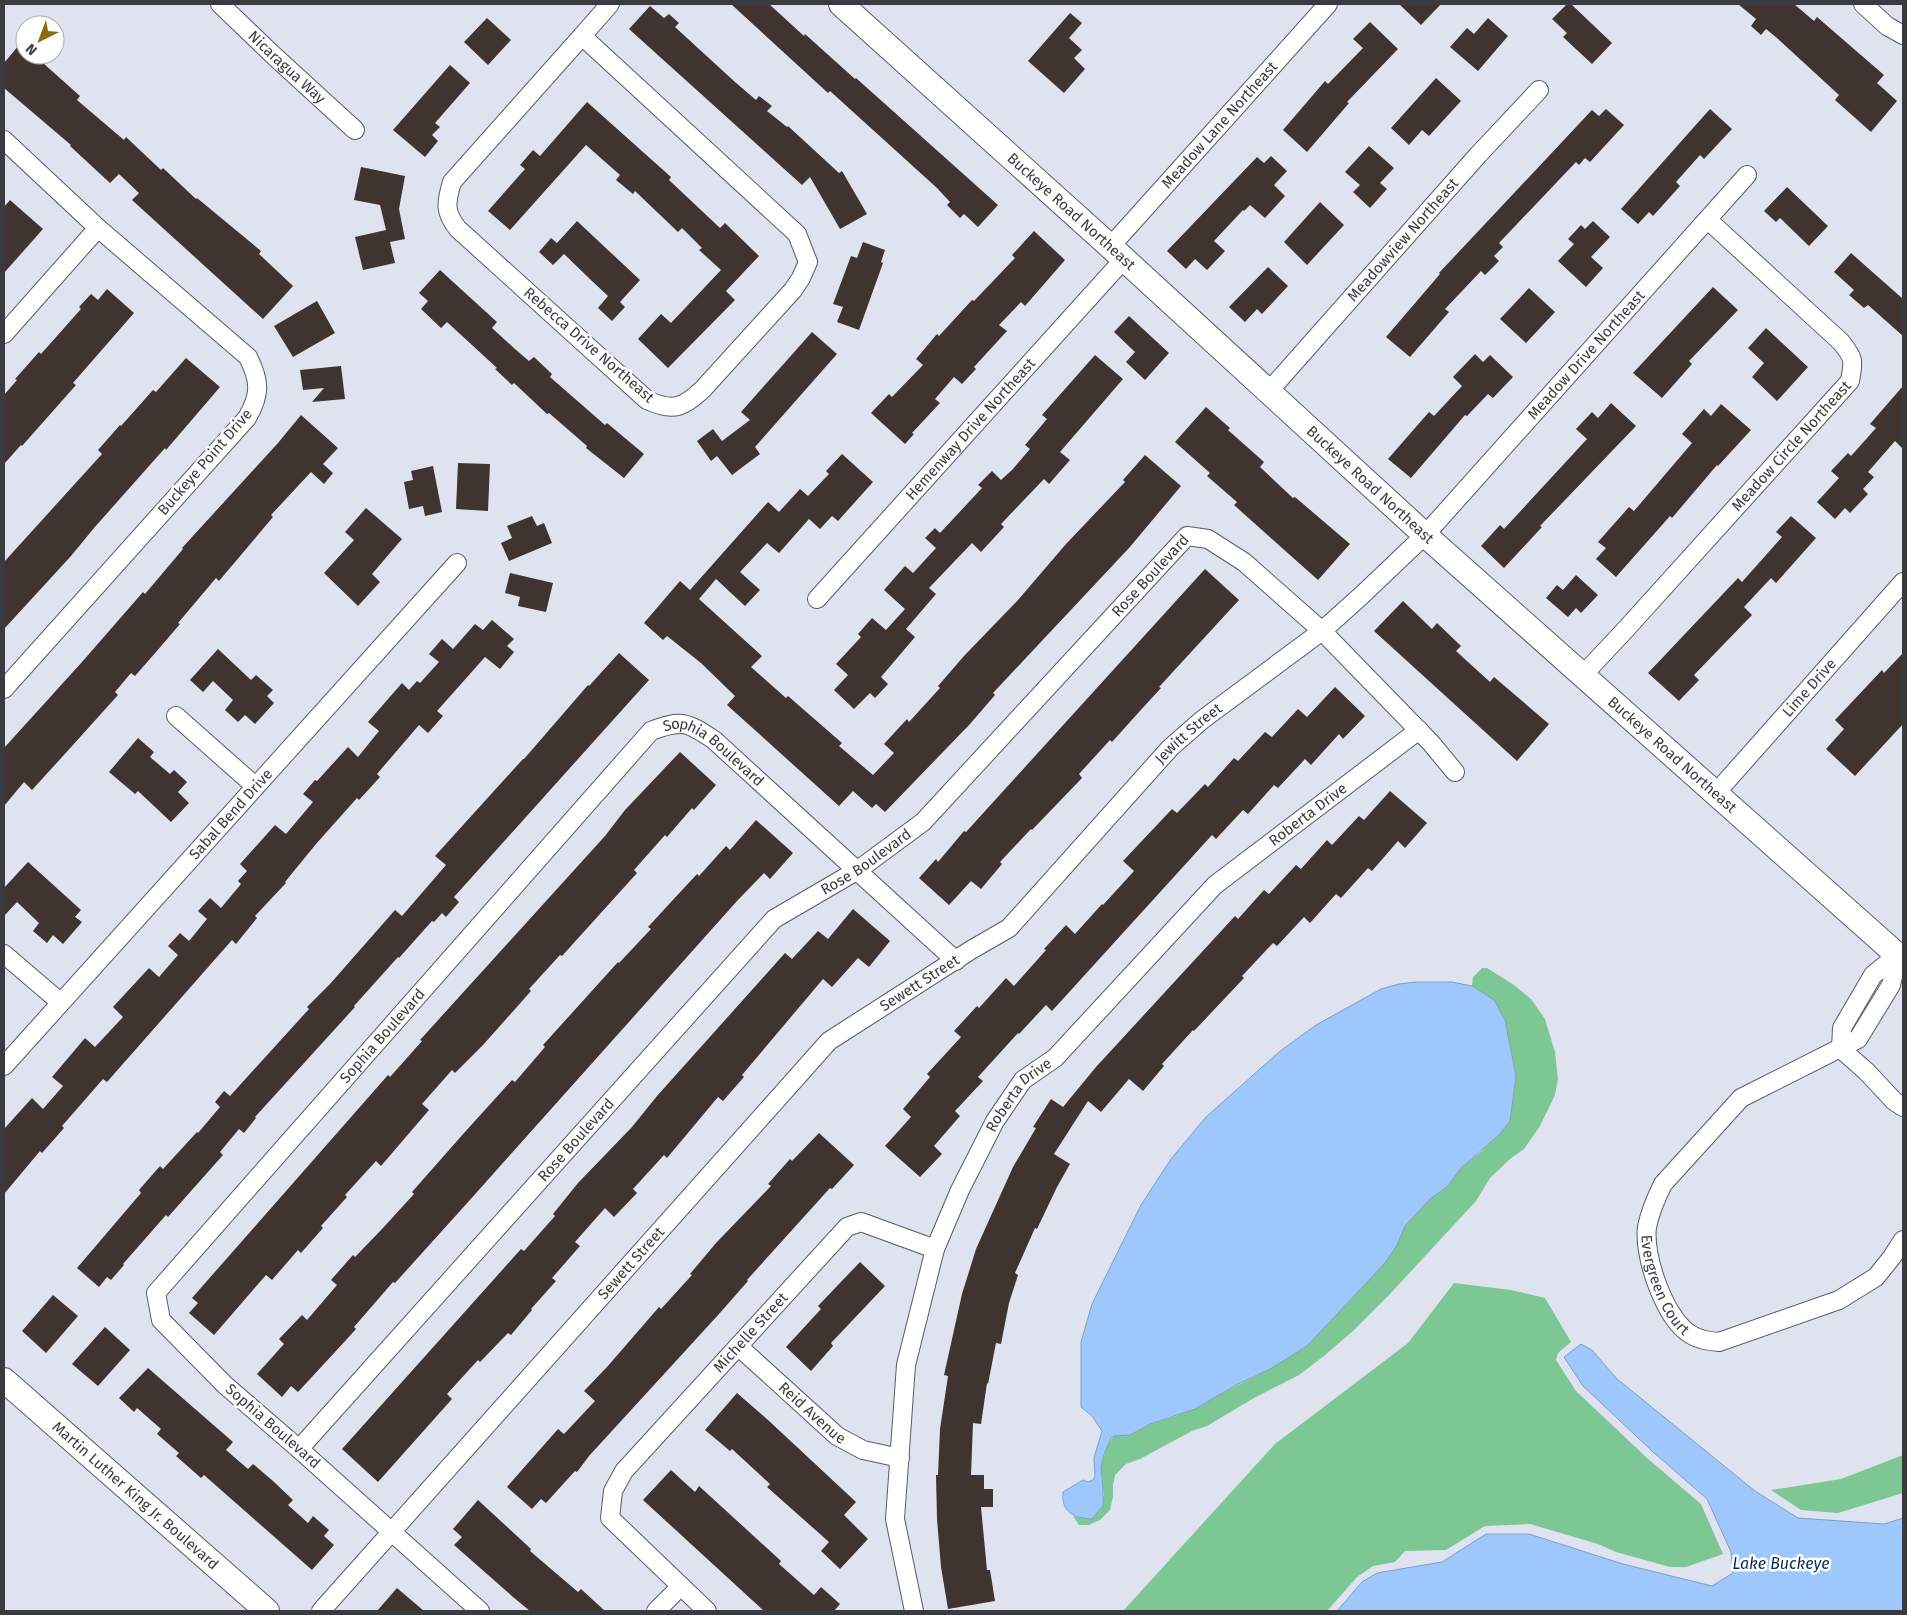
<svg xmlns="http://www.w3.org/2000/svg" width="1907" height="1615" font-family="'Fira Sans',sans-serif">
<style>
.green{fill:#7dc795}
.water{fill:#9ec8fb;stroke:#809ec3}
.building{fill:#3f3430}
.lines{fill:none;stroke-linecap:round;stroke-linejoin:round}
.street-casing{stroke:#575b65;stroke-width:20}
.secondary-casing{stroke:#575b65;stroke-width:26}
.street{stroke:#fff;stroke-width:18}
.secondary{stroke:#fff;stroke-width:24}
.labels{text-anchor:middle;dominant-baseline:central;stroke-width:5;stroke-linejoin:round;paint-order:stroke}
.street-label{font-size:15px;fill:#393b40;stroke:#fff}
.water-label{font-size:16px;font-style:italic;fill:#072c53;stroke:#fff}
</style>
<rect width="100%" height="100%" fill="#dfe3ef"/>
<g class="green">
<polygon points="1482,968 1487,968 1514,985 1531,999 1545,1019 1555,1052 1558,1079 1555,1095 1540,1126 1524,1149 1510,1159 1490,1178 1476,1201 1389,1295 1354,1330 1324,1356 1299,1375 1254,1398 1207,1426 1192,1431 1140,1459 1126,1464 1115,1475 1113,1485 1113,1497 1110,1510 1100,1520 1089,1525 1079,1525 1073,1516 1082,1518 1104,1496 1101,1467 1107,1446 1114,1436 1130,1435 1150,1424 1176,1416 1270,1369 1397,1245 1405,1226 1430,1199 1448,1186 1461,1168 1482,1151 1510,1121 1516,1076 1505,1020 1494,1000 1472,986 1473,977"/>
<polygon points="1454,1283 1511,1290 1545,1298 1571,1342 1558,1353 1556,1360 1576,1391 1647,1458 1701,1504 1723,1554 1686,1567 1670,1567 1616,1552 1598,1544 1530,1524 1485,1526 1446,1550 1405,1551 1395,1562 1373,1566 1357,1577 1327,1611 1123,1611 1275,1444 1408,1343"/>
<polygon points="1903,1455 1903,1493 1838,1513 1801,1510 1771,1490 1841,1479"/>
</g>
<g class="water">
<path d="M1416,982H1452L1472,986L1494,1000L1505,1020L1516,1076L1510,1121L1499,1135L1461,1168L1448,1186L1430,1199L1405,1226L1397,1245L1385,1263L1307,1346L1270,1369L1236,1385L1195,1409L1150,1424L1130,1435L1114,1436L1111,1438L1104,1454L1101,1467L1103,1488V1506L1092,1519C1074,1518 1061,1512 1063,1492L1083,1480L1088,1482L1093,1480L1095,1476L1094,1458L1102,1431L1092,1416L1081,1407V1342L1092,1304L1141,1205L1171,1159L1206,1117L1279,1052L1316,1025L1381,989L1399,984Z"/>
<polygon points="1581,1344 1592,1350 1616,1378 1755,1491 1798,1518 1884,1524 1903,1518 1903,1611 1337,1611 1362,1582 1377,1573 1442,1562 1486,1534 1529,1534 1623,1564 1712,1586 1733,1573 1731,1552 1707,1499 1652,1451 1583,1386 1564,1357"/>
</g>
<g class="building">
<polygon points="731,4 769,4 804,36 805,34 855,79 856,78 998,205 978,227 964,214 960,218 947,205 950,202 937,188 830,91 828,93"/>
<polygon points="1399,4 1441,4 1421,25"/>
<polygon points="1567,4 1571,4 1612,43 1592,64 1563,37 1567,33 1552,19"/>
<polygon points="1738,4 1794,4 1814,21 1817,17 1884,75 1877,83 1897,101 1871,132 1835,100 1839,95 1777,38 1766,29 1761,35 1751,26 1756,19"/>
<polygon points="650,6 664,18 669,14 679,23 675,27 735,82 756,100 759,96 772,106 767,111 787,127 788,126 839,173 842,171 867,214 840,229 810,177 802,185 629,29"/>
<polygon points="1070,13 1082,23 1069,38 1082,50 1074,58 1085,69 1064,93 1028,61"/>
<polygon points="487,18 511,40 488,65 464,42"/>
<polygon points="1488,18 1508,36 1478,71 1450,47 1467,28 1474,34"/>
<polygon points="1370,22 1398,49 1347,102 1349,103 1307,152 1283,130 1325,81 1328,84 1363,48 1353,39"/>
<polygon points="25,38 25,55 34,55 80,96 77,100 124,140 126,137 161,170 163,168 196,199 197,198 261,251 259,254 293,286 263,319 132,200 139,193 119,174 110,183 70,146 71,145 4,88 4,63"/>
<polygon points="450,65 470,83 435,123 440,127 432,135 438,141 425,157 393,130"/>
<polygon points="1436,78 1461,101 1429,136 1422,130 1409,145 1391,128"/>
<polygon points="587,102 671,177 669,180 720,228 725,223 759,256 726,291 735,300 668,368 638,339 661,314 671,323 721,270 699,250 702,248 682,228 678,232 635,191 633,194 616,180 620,175 586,145 510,230 488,211 525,169 520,165 533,150 540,156"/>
<polygon points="1606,109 1624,125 1590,162 1585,158 1579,165 1576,162 1499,243 1503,247 1494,256 1499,261 1485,275 1481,271 1445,309 1449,312 1410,357 1386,337 1440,274 1439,273 1592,110 1599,116"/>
<polygon points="1710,109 1732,129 1704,159 1700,155 1676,182 1680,186 1653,216 1649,212 1638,224 1621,209"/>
<polygon points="1369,146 1394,168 1380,183 1387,189 1370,208 1353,192 1360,185 1345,172"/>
<polygon points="1271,156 1287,171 1274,185 1285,196 1265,218 1250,205 1244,211 1243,210 1214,241 1225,251 1207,270 1195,259 1186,269 1167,251 1257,157 1264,163"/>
<polygon points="361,167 405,176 399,209 405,239 390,242 395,263 363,270 355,237 386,230 380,205 354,200"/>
<polygon points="1787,187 1828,226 1809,246 1780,218 1776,222 1764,211"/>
<polygon points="10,200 43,229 4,273 4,207"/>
<polygon points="1320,202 1344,225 1307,265 1284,242"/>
<polygon points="577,221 640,280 620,302 625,307 612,321 598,308 608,296 592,281 564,254 553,265 539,252 551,238 557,243"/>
<polygon points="1593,221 1610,237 1591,257 1603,268 1586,287 1558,261 1574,244 1568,239 1581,225 1585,229"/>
<polygon points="1034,231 1065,260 1025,306 1021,302 999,325 1007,331 974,367 976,369 962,384 954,377 935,399 940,403 912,433 914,434 905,444 871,413 889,394 892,397 923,365 916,359 937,334 939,336 972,300 974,301 1015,258 1012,255"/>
<polygon points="863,242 885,250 881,262 883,263 859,330 837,322 843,307 833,304 851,256 857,258"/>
<polygon points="1851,253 1903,299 1903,336 1868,305 1864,308 1849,295 1854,290 1834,272"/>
<polygon points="1268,267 1288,286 1262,314 1257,309 1245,322 1229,307"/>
<polygon points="440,270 497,322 492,328 515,349 529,361 534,357 552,374 550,377 605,425 607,423 644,454 624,478 586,448 587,446 549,413 547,414 514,383 512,385 495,369 497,368 447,322 441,328 421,309 428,301 419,293"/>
<polygon points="1713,287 1738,310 1689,361 1692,364 1662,398 1633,373"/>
<polygon points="1529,288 1555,312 1526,343 1500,319"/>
<polygon points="107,289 134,313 73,383 76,385 22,446 21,445 4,464 4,395 17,380 15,379 39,352 41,354 81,309 79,307 91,294 98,300"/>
<polygon points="317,301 335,333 293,357 274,326"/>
<polygon points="1129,316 1169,353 1145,380 1126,362 1135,352 1114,332"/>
<polygon points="1766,328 1808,367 1777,401 1752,377 1764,363 1748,348"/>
<polygon points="812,332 837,354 755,447 760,454 732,475 717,456 711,461 697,441 713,429 722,441 750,420 741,412"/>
<polygon points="1475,354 1483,362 1490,355 1513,377 1493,398 1488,394 1467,416 1465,415 1411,478 1388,459 1429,412 1434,416 1462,386 1453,377"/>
<polygon points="1095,355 1123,379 1060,452 1070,460 1049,484 1044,479 1001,524 1004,527 981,552 972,543 929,588 936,594 906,629 915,637 881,677 888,684 875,698 870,693 854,709 834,690 848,675 836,664 861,637 858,634 872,618 886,630 905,609 884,590 905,566 913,573 936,548 925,538 935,528 940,533 982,488 978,485 992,471 1001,480 1012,470 1030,449 1025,445 1047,419 1042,415"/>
<polygon points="186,358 220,387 166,450 165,448 94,528 71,556 4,629 4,562 102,454 98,450 120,425 121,426 153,390 156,392"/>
<polygon points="341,366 345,399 312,402 324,388 303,390 300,370"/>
<polygon points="1903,386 1903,449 1895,441 1868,472 1874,477 1863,489 1868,494 1850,513 1845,508 1835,519 1817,502 1839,478 1831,471 1848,453 1851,456 1876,428 1870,424"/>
<polygon points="1611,403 1636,426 1540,526 1542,527 1504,568 1481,546 1500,525 1504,529 1587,439 1576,429 1592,412 1598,418"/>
<polygon points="1721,404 1751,430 1718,466 1717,465 1672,518 1670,516 1616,577 1596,559 1606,548 1598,542 1629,507 1634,511 1692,443 1682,434 1704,409 1711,416"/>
<polygon points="1206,407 1230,428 1228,430 1264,462 1260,467 1293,498 1295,497 1350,544 1318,580 1234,505 1237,502 1207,476 1210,473 1175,442"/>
<polygon points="301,415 338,448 323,464 333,473 324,484 311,472 271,515 273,517 219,581 216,578 178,623 180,624 156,652 135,676 131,673 115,692 118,695 63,756 32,790 24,782 4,806 4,748 82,662 143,592 145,594 183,549 182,548 278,443"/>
<polygon points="842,454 873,482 838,521 832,516 820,529 809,519 779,553 767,543 740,572 760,590 745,606 716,579 699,599 762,656 751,667 786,698 788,696 842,743 839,746 873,775 894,753 884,744 907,719 909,722 940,688 938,686 964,656 1018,600 1066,544 1125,482 1123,480 1145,455 1181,486 1129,548 993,693 995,695 970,724 885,812 876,804 872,808 853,791 839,806 727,705 735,696 701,663 667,636 663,640 644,623 680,581 690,590 768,502 779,512 800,489 808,496 829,474 826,471"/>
<polygon points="458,463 490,464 488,511 456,509"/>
<polygon points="433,466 442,512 425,516 423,506 409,509 404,482 413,480 411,471"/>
<polygon points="366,508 402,539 372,574 380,582 358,606 324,573 354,540 345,532"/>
<polygon points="532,516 537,526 544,523 552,543 509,561 501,543 512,538 507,526"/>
<polygon points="1791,516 1816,538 1776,583 1771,578 1744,607 1752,615 1694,675 1699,680 1679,701 1648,673 1738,578 1742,582 1782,537 1776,532"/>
<polygon points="1205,569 1239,600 1159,687 1161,688 1139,712 1112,742 1110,740 1079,774 1082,778 1032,830 1031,829 1000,862 1002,864 981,889 971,881 949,905 919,878 936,859 938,862 964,831 966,832"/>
<polygon points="510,573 553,583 546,612 518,606 520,597 505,593"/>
<polygon points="1576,575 1598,595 1581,613 1576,608 1568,617 1546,598 1557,585 1563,590"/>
<polygon points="1403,601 1432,629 1437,623 1461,646 1456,651 1490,682 1494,677 1549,724 1517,761 1374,631"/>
<polygon points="492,620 514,639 507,646 514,652 500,669 485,657 437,711 443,716 428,733 419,725 377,774 380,777 359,800 357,798 316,844 285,882 286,883 255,916 257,918 236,944 232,940 107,1082 103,1079 62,1126 64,1128 42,1153 40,1151 4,1194 4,1129 32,1098 43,1109 63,1086 52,1077 85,1038 95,1047 123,1017 113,1007 149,968 159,977 178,955 168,946 180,933 189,941 207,919 198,911 210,898 221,908 241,884 238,881 247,871 240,864 275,825 286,834 313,802 303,794 315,780 317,781 348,747 358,757 379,731 368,722 402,683 409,690 417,681 420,683 439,662 429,654 442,639 453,649 475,624 483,630"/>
<polygon points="218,649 251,680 256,675 273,690 267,696 274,703 255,724 245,715 238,722 225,710 233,700 213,681 203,692 190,680"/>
<polygon points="619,653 649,680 454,897 459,902 446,917 442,913 434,922 432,921 399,958 398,957 354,1006 355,1007 255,1117 256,1118 244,1133 239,1129 220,1152 223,1155 168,1217 166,1215 123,1264 124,1265 111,1280 107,1277 99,1287 77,1268 141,1193 139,1190 160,1166 163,1169 197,1132 198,1133 220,1107 215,1102 224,1091 230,1096 309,1009 307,1007 330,984 395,910 402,916 446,865 435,856 523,759 524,759 588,685 589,686"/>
<polygon points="1903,653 1903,724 1855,776 1826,749 1844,729 1835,720 1882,670 1884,673"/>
<polygon points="1335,687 1365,716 1343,739 1339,734 1311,765 1305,759 1278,788 1274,785 1248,814 1243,810 1216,839 1212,835 1052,1011 1046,1005 1019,1034 1018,1033 978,1077 983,1081 955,1111 960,1116 934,1146 942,1154 920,1177 885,1146 911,1117 903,1109 930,1077 927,1074 961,1037 954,1031 977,1006 979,1008 1006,978 1014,986 1046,950 1044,949 1066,925 1075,934 1102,904 1103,905 1134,871 1123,861 1172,809 1177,813 1205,784 1208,787 1234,758 1238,761 1265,732 1272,737 1298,709 1307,717"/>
<polygon points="138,738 154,752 150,757 170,774 174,770 187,782 178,792 189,803 171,822 138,791 135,794 109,772"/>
<polygon points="680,752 716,785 694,810 692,808 667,837 665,835 634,870 637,873 562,956 560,955 529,989 531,991 483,1045 455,1073 452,1070 422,1104 429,1110 381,1166 376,1161 345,1195 347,1197 321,1226 323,1228 301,1253 298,1250 272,1280 266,1275 214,1335 189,1313 198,1303 192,1298 388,1075 390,1077 422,1041 420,1040 605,836 625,810"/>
<polygon points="1390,791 1427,823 1405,848 1398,841 1372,871 1368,868 1341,898 1336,894 1310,923 1304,917 1277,946 1273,943 1242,976 1244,978 1194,1031 1193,1030 1162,1064 1164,1066 1143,1091 1129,1079 1101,1112 1088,1101 1054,1154 1070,1164 1057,1187 1037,1229 1035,1228 1015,1273 1018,1275 1009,1303 1001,1344 996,1343 988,1384 987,1383 981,1424 973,1423 971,1475 984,1475 984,1489 993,1489 993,1507 981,1507 987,1570 990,1570 995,1601 948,1609 941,1567 937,1519 936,1475 938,1475 940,1429 948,1376 944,1375 962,1294 976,1249 1013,1167 1036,1128 1033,1127 1051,1099 1063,1107 1096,1067 1235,916 1238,919 1264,890 1269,894 1296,865 1301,869 1327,840 1332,845 1359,816 1364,820"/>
<polygon points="756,820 793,853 770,879 764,873 737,901 469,1201 395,1283 393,1282 354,1327 356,1329 347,1339 298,1392 291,1386 282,1397 257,1374 284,1344 279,1339 302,1315 307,1320 337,1285 331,1280 353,1255 355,1257 382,1229 414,1194 412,1192 464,1133 512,1080 515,1082 545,1047 543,1045 618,962 619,963 651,929 648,927 671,902 697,874 699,876 726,846 730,850"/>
<polygon points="28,862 81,910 75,917 82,922 63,944 53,935 47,943 33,931 39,923 17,902 4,916 4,888"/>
<polygon points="853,909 890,941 869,967 858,958 832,987 823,979 742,1075 744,1077 723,1101 718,1097 667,1158 664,1155 633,1189 637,1193 614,1217 605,1208 575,1242 580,1246 552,1278 556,1281 531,1309 532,1310 511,1335 508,1333 480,1362 478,1360 447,1394 452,1399 378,1482 342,1449 521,1249 524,1251 555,1216 553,1214 578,1183 632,1127 657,1096 785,953 792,959 818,931 828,939"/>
<polygon points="819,1133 854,1165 832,1189 830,1188 747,1280 748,1281 719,1314 589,1456 577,1472 575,1471 546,1503 541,1499 532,1509 507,1487 558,1429 564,1434 595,1401 584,1391 607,1367 659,1307 661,1309 692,1275 690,1274 716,1243 771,1186 768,1184 790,1159 792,1161"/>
<polygon points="860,1262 885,1286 831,1343 833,1346 811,1371 786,1347 821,1309 818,1306"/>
<polygon points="53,1295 78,1316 46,1353 22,1331"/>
<polygon points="105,1327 130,1350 98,1386 72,1364"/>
<polygon points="148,1368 233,1442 226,1450 248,1469 253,1464 273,1481 293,1500 288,1505 308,1523 313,1516 329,1530 324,1536 334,1545 312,1570 204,1475 201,1478 176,1456 179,1453 157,1434 161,1429 137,1408 134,1412 119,1398"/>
<polygon points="737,1393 768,1420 856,1502 844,1515 868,1539 840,1569 821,1551 829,1542 767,1487 770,1484 732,1449 730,1451 705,1430"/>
<polygon points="671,1470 695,1492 699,1486 781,1561 779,1564 814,1595 821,1587 840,1604 834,1611 764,1611 643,1500"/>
<polygon points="478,1500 531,1549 530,1551 578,1592 581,1589 605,1611 530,1611 513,1597 454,1545 462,1537 453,1529"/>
<polygon points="397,1588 424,1611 377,1611"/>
</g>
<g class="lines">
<g class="street-casing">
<g id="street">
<path id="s1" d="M220,4L272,54L355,130"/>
<polyline points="1863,4 1887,26 1903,35"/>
<path d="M582,36L797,234L808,262L801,278L793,290L703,389C683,408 673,412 647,400L458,229C444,212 446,202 452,182Z"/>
<polyline points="582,36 610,4"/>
<path d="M4,140L98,228L248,357C260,381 261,394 247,418L4,689"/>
<path id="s2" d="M1110,247L1328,4"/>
<polyline points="4,334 98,228"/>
<path id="s3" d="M1269,391L1478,155L1539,90"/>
<path id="s4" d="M817,599L1124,259"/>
<path id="s5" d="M1582,676L1626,629L1850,381C1854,360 1854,358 1841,342L1708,220"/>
<polyline points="176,716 255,786"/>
<path id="s6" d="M1715,794L1903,582"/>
<polyline points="4,954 60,1002"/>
<path id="s7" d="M1898,956L1891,985L1858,1039L1741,1098L1663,1184C1656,1198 1650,1212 1647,1227C1643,1256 1665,1319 1690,1334C1699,1340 1709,1341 1719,1342L1839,1300L1876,1277L1892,1257L1903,1240"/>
<polyline points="1841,1049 1842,1028 1873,975 1901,952"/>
<polyline points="1841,1049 1867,1072 1894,1101 1903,1107"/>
<path id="s8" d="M4,1066L457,563"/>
<path id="s9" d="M738,1346L837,1436L863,1450L900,1458"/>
<path id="s10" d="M299,1449L774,919L858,870L923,822L1187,536L1208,539L1244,562L1322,631L1431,743L1455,772"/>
<path id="s11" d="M321,1611L829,1041L971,950L1009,928L1170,748L1202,720L1322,631L1362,595L1425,535L1747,175"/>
<path id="s12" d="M480,1611L299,1449L225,1385L161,1320L156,1293L651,731C682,719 687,722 714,740L956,961"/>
<polyline points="656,1611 681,1586"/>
<path id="s13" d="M707,1611L610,1518L613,1491L624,1471L847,1227L861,1222L935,1249"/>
<path id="s14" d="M914,1611L895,1519L906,1365L935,1249L960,1190L995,1121L1023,1080L1055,1058L1215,885L1419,730"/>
</g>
</g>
<g class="secondary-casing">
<g id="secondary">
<path id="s15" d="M841,4L1124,259L1425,535L1903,960"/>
<path id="s16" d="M4,1380L267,1611"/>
</g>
</g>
<use href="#street" class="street"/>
<use href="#secondary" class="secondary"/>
</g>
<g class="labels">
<g class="street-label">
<text stroke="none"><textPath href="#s1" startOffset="92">Nicaragua Way</textPath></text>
<text stroke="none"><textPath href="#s2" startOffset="164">Meadow Lane Northeast</textPath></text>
<text stroke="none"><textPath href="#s15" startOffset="310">Buckeye Road Northeast</textPath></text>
<text stroke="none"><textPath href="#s3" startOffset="202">Meadowview Northeast</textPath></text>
<text transform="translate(589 345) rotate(41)">Rebecca Drive Northeast</text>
<text stroke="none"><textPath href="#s11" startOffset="1792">Meadow Drive Northeast</textPath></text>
<text stroke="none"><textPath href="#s4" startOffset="229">Hemenway Drive Northeast</textPath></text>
<text stroke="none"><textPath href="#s5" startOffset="311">Meadow Circle Northeast</textPath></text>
<text transform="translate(205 462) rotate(-49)">Buckeye Point Drive</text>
<text stroke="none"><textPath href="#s15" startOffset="715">Buckeye Road Northeast</textPath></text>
<text stroke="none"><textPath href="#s10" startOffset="1225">Rose Boulevard</textPath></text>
<text stroke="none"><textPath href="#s6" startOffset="142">Lime Drive</textPath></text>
<text stroke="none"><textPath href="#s11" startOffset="1241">Jewitt Street</textPath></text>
<text stroke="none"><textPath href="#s15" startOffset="1120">Buckeye Road Northeast</textPath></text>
<text stroke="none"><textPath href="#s12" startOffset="1281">Sophia Boulevard</textPath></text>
<text stroke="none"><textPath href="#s8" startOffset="339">Sabal Bend Drive</textPath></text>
<text stroke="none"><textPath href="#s14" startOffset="950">Roberta Drive</textPath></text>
<text stroke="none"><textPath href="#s10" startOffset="820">Rose Boulevard</textPath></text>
<text stroke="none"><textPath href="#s11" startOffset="871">Sewett Street</textPath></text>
<text stroke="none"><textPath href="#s12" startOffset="802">Sophia Boulevard</textPath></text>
<text stroke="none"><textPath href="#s14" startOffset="545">Roberta Drive</textPath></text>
<text stroke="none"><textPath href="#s10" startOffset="415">Rose Boulevard</textPath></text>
<text stroke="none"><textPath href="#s11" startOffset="466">Sewett Street</textPath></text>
<text stroke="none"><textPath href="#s7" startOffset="448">Evergreen Court</textPath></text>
<text stroke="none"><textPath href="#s13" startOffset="372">Michelle Street</textPath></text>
<text stroke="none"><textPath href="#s9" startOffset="100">Reid Avenue</textPath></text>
<text transform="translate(273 1426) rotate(41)">Sophia Boulevard</text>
<text stroke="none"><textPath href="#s16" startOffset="175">Martin Luther King Jr. Boulevard</textPath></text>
</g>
<g class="water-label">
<text x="1781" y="1563">Lake Buckeye</text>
</g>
</g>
<rect width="1907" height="1615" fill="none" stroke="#393b40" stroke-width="10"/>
<g transform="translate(40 40) rotate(222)"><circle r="24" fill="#ffffff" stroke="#b0b1b3"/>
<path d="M0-4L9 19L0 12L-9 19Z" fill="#8f6b0f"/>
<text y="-8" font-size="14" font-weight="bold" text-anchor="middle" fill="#393b40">N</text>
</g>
</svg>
